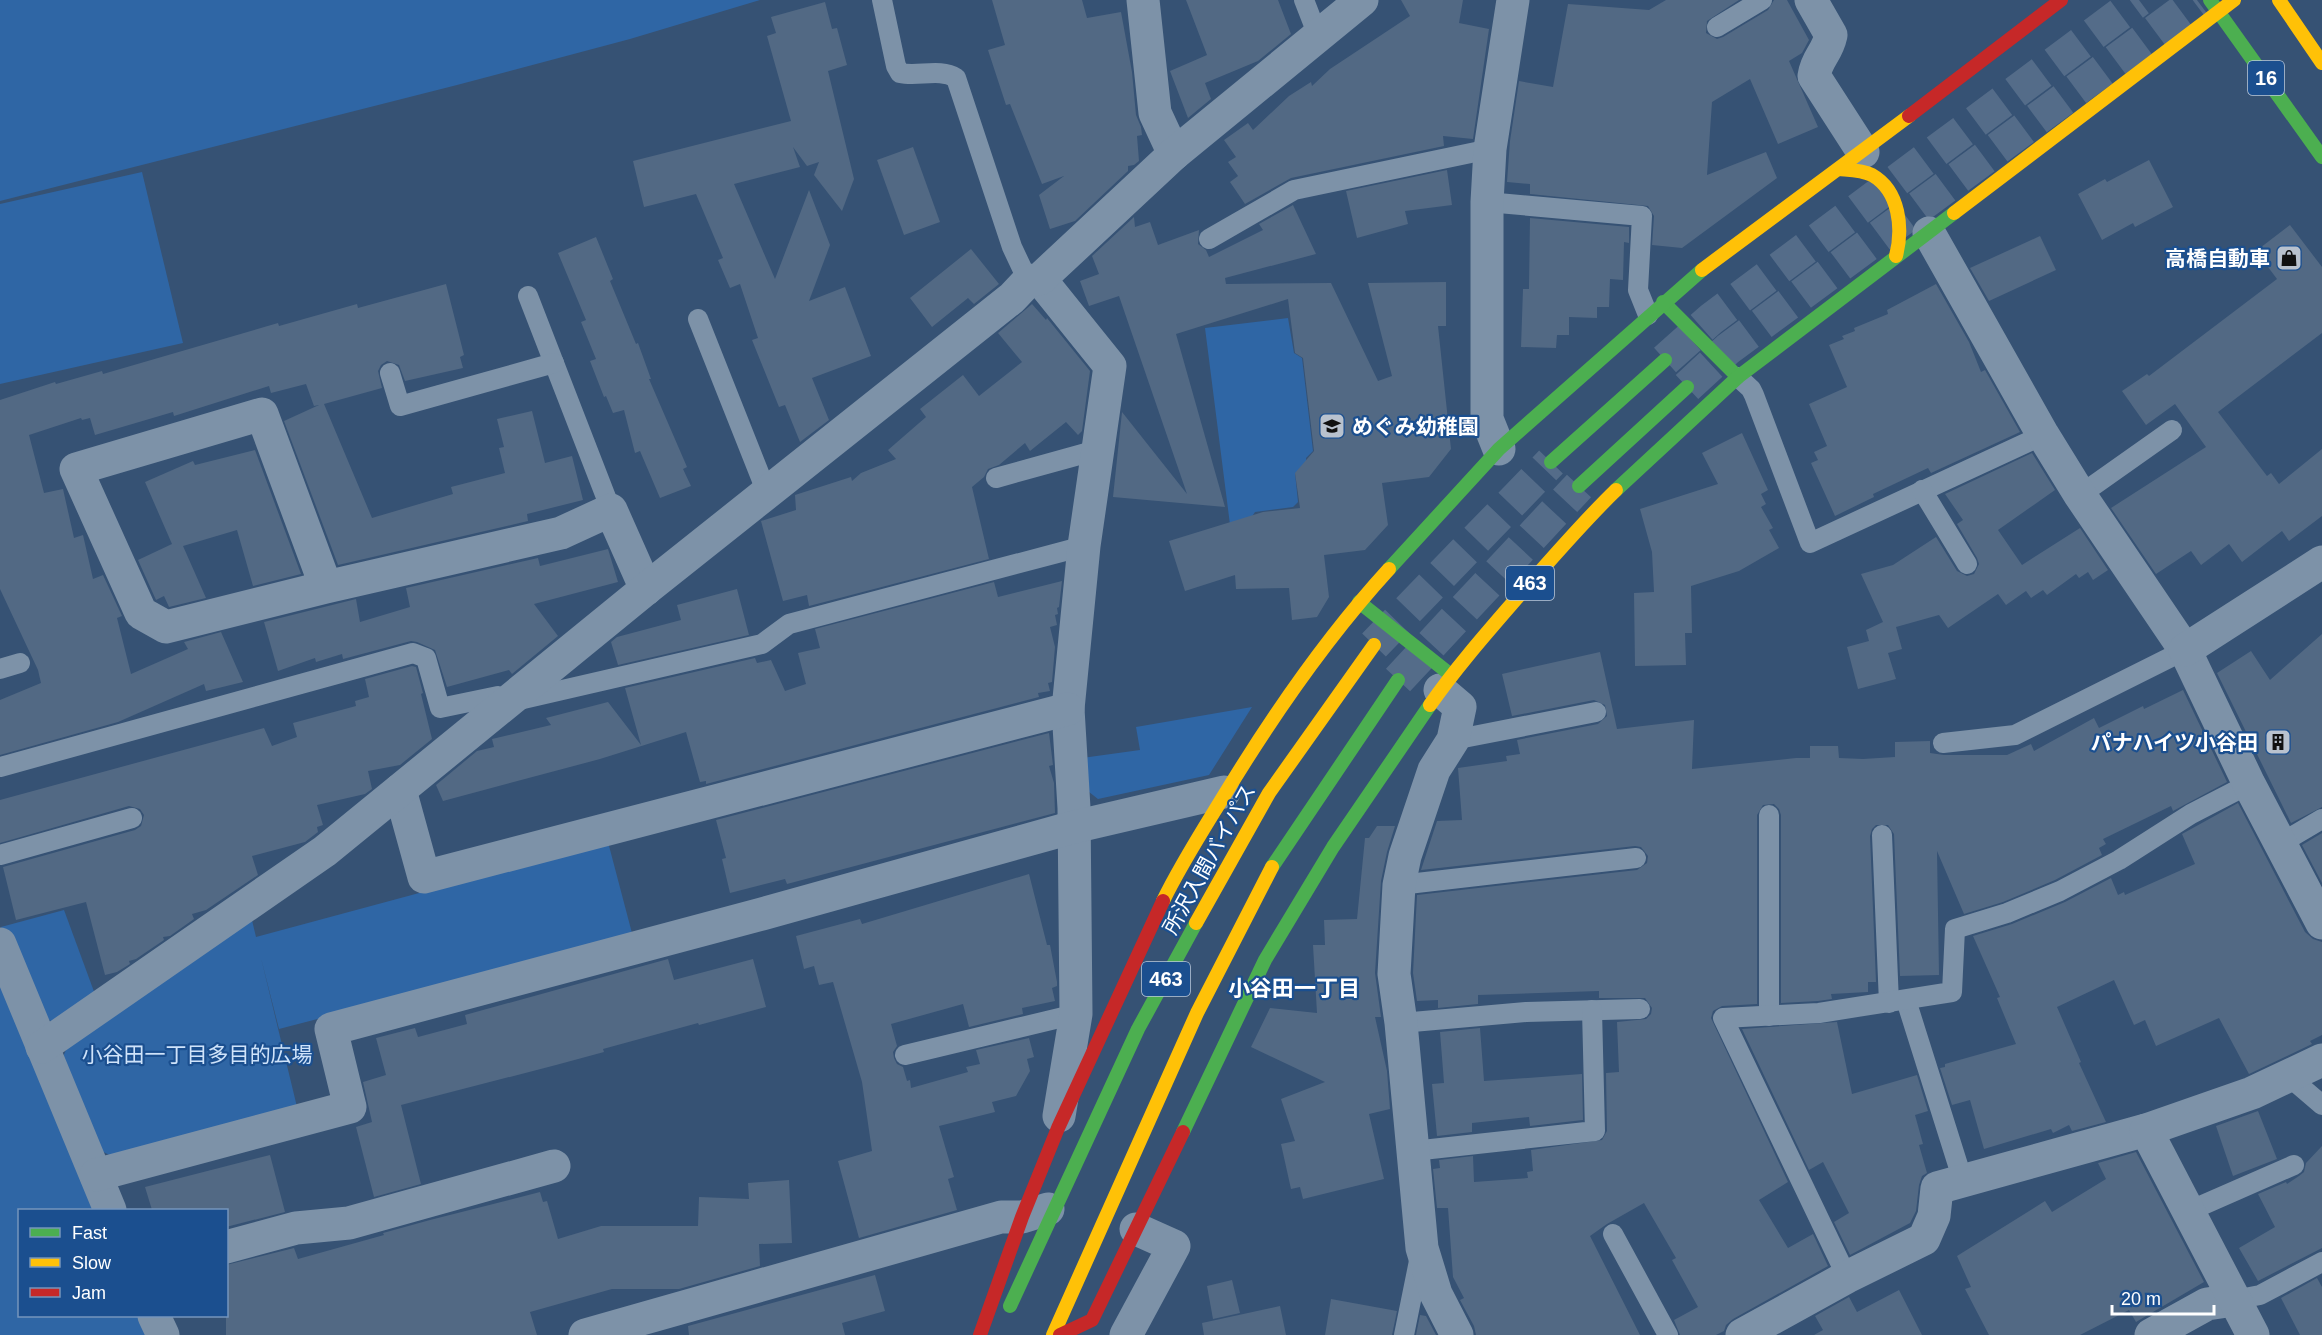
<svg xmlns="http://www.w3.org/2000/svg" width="2322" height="1335" font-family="Arial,'Noto Sans JP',sans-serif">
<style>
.green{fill:#2f66a5}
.building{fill:#526984}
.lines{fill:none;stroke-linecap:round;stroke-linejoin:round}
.highway-tunnel{stroke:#546c89;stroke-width:33;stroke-dasharray:33 16;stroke-linecap:butt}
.lane{stroke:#7d92a8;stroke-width:20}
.street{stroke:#7d92a8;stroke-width:33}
.fast{stroke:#4caf50;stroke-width:14}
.slow{stroke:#ffc107;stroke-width:14}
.jam{stroke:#c62828;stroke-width:14}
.labels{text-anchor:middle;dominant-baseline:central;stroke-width:4.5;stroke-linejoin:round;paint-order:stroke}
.shield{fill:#1b4f8f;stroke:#bbcadd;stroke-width:1.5}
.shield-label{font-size:20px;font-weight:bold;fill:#fff}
.poi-label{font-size:21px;font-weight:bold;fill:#fff;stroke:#1b4f8f;text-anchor:end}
.street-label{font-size:21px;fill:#fff;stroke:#1b4f8f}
.park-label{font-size:21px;fill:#cfe3fa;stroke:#1b4f8f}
.neighbourhood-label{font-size:22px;font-weight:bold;fill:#fff;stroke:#1b4f8f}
</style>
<rect width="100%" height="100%" fill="#365274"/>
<g class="green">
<polygon points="0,0 760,0 630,39 457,85 0,201"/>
<polygon points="142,172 183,343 0,384 0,204"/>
<polygon points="1288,318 1294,353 1302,358 1313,451 1306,458 1308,472 1295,473 1298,502 1293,507 1255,512 1249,521 1235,564 1205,328"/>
<polygon points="1252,707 1209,775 1098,799 1084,788 1082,758 1140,750 1136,727"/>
<polygon points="608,842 633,937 279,1029 261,958 298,1111 118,1159 95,1148 60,1064 68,1045 251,916 256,937"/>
<polygon points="64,910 96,997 56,1024 34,1011 1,927"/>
<polygon points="0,960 103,1210 20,1210 20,1316 146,1316 154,1335 0,1335"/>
</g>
<g class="building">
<polygon points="992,0 1082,0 1087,18 1121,12 1132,72 1136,115 1141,127 1142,135 1137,136 1139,161 1134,165 1128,166 1128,171 1075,221 1050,229 1039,195 1064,176 1042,184 1010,104 1006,105 988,50 1005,45"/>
<polygon points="1186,0 1278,0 1291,34 1258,61 1205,83 1211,99 1188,118 1170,71 1207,55"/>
<polygon points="1401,0 1463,0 1459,23 1489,29 1473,139 1443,136 1444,146 1291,178 1245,204 1230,182 1238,176 1228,162 1236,157 1224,140 1248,123 1253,130 1289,96 1311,82 1312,86 1330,69 1410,16"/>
<polygon points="1666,0 1739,0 1707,21 1706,33 1717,39 1723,37 1768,10 1774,0 1787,0 1809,40 1802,53 1789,61 1818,127 1778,144 1750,79 1712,102 1707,175 1766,152 1777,178 1682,248 1652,245 1654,216 1648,206 1530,194 1530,184 1507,182 1510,141 1519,81 1553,87 1568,4 1649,10"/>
<polygon points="825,2 832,29 837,28 847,65 828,71 854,179 842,211 814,175 819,162 807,166 793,147 800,167 734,184 775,279 809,190 830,245 809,301 845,287 871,356 812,378 829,420 800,442 785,405 779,407 752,340 758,338 740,284 730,288 718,260 723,258 696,194 644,207 633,161 791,121 767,36 776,33 771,17"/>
<polygon points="913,147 940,222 904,235 877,160"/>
<polygon points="2149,160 2173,207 2135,227 2133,223 2102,240 2078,194 2105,179 2107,182"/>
<polygon points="1447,170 1452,205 1405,211 1408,224 1357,238 1346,191"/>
<polygon points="1293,205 1316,254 1225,278 1226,284 1331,283 1378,381 1392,376 1368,283 1446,282 1446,326 1438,326 1451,449 1429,477 1382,483 1388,525 1365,550 1324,555 1329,597 1317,617 1292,620 1289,588 1236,589 1235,575 1185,591 1169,541 1263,512 1300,508 1295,473 1314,451 1303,358 1295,353 1288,299 1176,334 1225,507 1113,497 1122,412 1187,494 1119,296 1089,306 1080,281 1099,274 1092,256 1134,217 1135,227 1150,222 1158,245 1199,230 1198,244 1206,250 1209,257 1263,230 1259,224"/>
<polygon points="1530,218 1629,227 1629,243 1624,242 1623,280 1610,279 1609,307 1597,307 1597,318 1569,317 1569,335 1557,335 1556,348 1521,347 1523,289 1529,289"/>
<polygon points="2290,225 2322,267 2322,333 2218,412 2267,476 2271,473 2279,484 2322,449 2322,516 2289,541 2282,531 2242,562 2229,544 2201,565 2191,551 2156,574 2111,508 2206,447 2175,404 2146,425 2122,391 2147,374 2149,376 2277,279 2256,251"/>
<polygon points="2040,236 2056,270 1989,301 1970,268"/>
<polygon points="596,237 613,279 610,281 636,344 638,343 651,379 649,379 687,467 683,469 691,486 660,498 640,451 635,453 624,410 613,413 606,396 604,397 590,361 596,359 581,322 586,320 558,253"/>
<polygon points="971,249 999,284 974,304 968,298 932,327 910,298"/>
<polygon points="446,284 464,355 460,357 463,368 405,381 399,365 387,361 381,365 378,371 382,388 324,404 372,518 453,494 451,487 505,473 499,448 504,447 497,419 532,411 545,463 572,456 583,500 527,514 528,521 338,565 284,421 319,405 314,406 306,384 271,393 269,386 174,416 173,412 95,435 90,418 82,420 81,418 29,435 44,493 63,489 74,538 83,535 93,579 103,575 122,616 117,618 131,674 188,649 184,642 221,632 243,682 206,691 204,684 118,722 0,755 0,700 41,683 38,670 0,589 0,400 55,382 56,384 102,371 103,374 278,323 279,326 357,304 358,308"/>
<polygon points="1936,284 1969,342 1981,372 1985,370 2020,432 1931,473 1928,468 1873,494 1874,497 1835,516 1811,463 1818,460 1814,452 1827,446 1809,404 1847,387 1829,345 1844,339 1842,336 1855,331 1854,328 1888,314 1887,310"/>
<polygon points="1032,304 1046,320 1047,318 1090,371 1082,431 1078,435 1066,422 1030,451 1025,443 999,465 988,469 984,477 972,487 989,559 809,606 807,595 783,601 761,521 796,510 795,495 851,477 852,481 861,473 896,459 888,450 926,417 920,409 963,375 979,396 1022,362 998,333"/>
<polygon points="1742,433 1768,490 1761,494 1766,504 1761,507 1773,528 1769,530 1779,548 1739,571 1691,586 1692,633 1685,633 1686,665 1635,666 1634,593 1654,592 1652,552 1640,509 1718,484 1702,453"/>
<polygon points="255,450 301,574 253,586 237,530 183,546 206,598 169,607 164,596 156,600 138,560 172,544 145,482 193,461 195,465"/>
<polygon points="2032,453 2055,490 1998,530 2022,565 2080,528 2108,570 2093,580 2088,572 2079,578 2076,574 2047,595 2043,590 2031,598 2026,591 2006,605 1998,594 1948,628 1939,615 1896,627 1902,649 1888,653 1896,679 1858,689 1847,647 1869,641 1866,630 1883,622 1861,574 1893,565 1936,537 1957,571 1967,576 1974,574 1979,564 1977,558 1957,524 1963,520 1945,494"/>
<polygon points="608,549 618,582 534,604 558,636 512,674 509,670 447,687 435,650 417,642 411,641 343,659 342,654 316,662 315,658 278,671 264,622 356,599 360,622 410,607 406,588 538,558 540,566"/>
<polygon points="1062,581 1059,607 1057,608 1058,614 1055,615 1057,625 1050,627 1055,647 1052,682 1048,683 1050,691 1038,693 1039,697 706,784 706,781 700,782 686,732 600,759 443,801 436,785 477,751 494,747 492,739 551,725 546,718 608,702 641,745 625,688 755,658 757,663 771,660 785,691 806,684 798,653 820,648 815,629 994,582 998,597"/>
<polygon points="737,589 749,635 618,665 611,642 617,637 681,620 677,605"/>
<polygon points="2322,634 2322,807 2291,823 2217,673 2251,651 2270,680"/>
<polygon points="1600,652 1617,729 1694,720 1692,769 1796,758 1810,758 1810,746 1838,746 1839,758 1863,759 1895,757 1895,742 1930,741 1930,753 1944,755 2007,755 2031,744 2034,751 2094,718 2099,728 2143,706 2144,709 2183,690 2227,782 2173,811 2171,806 2103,839 2106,844 2099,848 2102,855 2055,880 2003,902 1964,914 1937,851 1939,975 1900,976 1894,834 1888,825 1876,825 1872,829 1870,836 1876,982 1868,982 1868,992 1831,994 1832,999 1818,1001 1781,1003 1781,815 1779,809 1774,804 1763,805 1757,815 1757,1004 1722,1006 1713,1011 1711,1018 1788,1182 1759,1200 1788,1248 1813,1234 1828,1266 1733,1319 1726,1325 1724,1331 1716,1335 1680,1335 1674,1320 1698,1307 1672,1260 1676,1258 1644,1203 1607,1224 1590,1236 1640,1335 1476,1335 1474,1326 1460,1300 1464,1298 1453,1277 1448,1208 1437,1208 1433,1169 1440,1168 1439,1160 1473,1156 1474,1182 1528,1178 1527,1172 1533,1171 1531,1150 1602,1140 1607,1131 1606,1073 1619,1072 1617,1022 1646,1019 1651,1014 1652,1008 1645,998 1599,998 1599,991 1478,995 1478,1004 1438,1008 1438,1000 1417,1001 1413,973 1417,895 1637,870 1647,863 1648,856 1641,847 1635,846 1421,870 1437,821 1462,820 1458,768 1507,761 1506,756 1520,754 1517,740 1598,724 1607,716 1605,705 1594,700 1512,716 1502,674"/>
<polygon points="412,666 416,667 423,693 421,694 432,739 400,765 368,771 372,789 365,794 317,805 323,825 317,827 318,832 305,842 252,856 258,875 206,910 192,914 194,919 170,936 163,937 164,940 136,959 129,961 130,964 117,972 105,975 86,902 16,920 3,867 135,830 141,826 144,815 140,809 129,806 0,843 0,800 264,728 272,746 297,737 293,723 356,706 355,701 369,697 365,679"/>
<polygon points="1049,733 1053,765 1049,766 1054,783 1055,813 787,884 785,879 730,893 722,859 726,858 716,820"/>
<polygon points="2238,803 2305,932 2313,939 2322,942 2322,1035 2310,1041 2312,1044 2249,1074 2219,1018 2156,1046 2145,1020 2134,1025 2114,980 2057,1007 2081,1062 2079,1063 2106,1122 2072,1131 2069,1125 2053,1133 2051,1129 1984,1149 1970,1100 1952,1105 1940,1068 1945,1067 1945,1064 2016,1044 1997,998 2000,997 1973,936 2012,924 2065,902 2111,878 2118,895 2124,892 2125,895 2195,864 2182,834"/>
<polygon points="1377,826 1395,826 1387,852 1381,881 1375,973 1381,1017 1375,1017 1387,1071 1390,1109 1369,1114 1384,1179 1303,1199 1300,1187 1291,1189 1281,1144 1295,1141 1281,1099 1325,1082 1251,1047 1270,1008 1317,1013 1313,945 1325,945 1324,920 1357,919 1365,838 1369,838"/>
<polygon points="2322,833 2322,883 2302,845"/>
<polygon points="1029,874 1047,945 1050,945 1057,982 1057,986 1052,988 1055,1001 1022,1008 1023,1014 969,1027 963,1004 891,1024 897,1046 893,1052 894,1058 897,1064 903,1067 907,1081 910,1080 911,1088 968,1072 966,1067 980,1064 976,1050 1029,1038 1034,1057 1027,1059 1030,1071 1016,1096 992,1102 995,1112 939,1126 954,1177 948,1179 957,1210 859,1238 838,1161 872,1151 862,1082 833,982 819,985 814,966 804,969 796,936 860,919 862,924"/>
<polygon points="668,959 674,980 753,959 766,1007 699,1025 698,1023 603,1049 604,1052 556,1065 401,1105 421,1184 374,1197 356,1127 372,1122 363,1082 386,1075 376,1038 415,1028 418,1037 467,1024 465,1015"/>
<polygon points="1837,1022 1852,1094 1917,1075 1928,1111 1915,1115 1923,1144 1919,1145 1927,1173 1922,1176 1919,1185 1916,1211 1910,1223 1850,1255 1834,1222 1849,1213 1823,1162 1809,1170 1742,1029"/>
<polygon points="1480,1028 1484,1081 1582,1074 1583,1120 1530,1126 1529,1117 1472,1123 1472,1132 1437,1136 1432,1084 1444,1083 1440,1032"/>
<polygon points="2258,1111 2277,1159 2233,1176 2216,1126"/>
<polygon points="2322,1146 2322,1248 2258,1281 2239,1248 2275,1227 2258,1194 2286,1182 2287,1184 2299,1176 2304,1172 2306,1163"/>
<polygon points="2136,1152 2204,1282 2136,1322 2129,1310 2080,1335 1989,1335 1965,1289 1971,1287 1957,1256 2045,1201 2052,1212 2106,1179 2098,1163"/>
<polygon points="270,1155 285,1212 226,1227 226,1210 152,1210 145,1187"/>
<polygon points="789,1180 792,1243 759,1244 760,1266 679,1289 612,1289 530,1312 537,1335 226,1335 226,1265 294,1248 298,1259 384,1235 383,1233 430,1220 540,1192 543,1202 547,1201 558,1239 601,1226 698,1226 699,1197 749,1199 748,1183"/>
<polygon points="875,1275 885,1311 842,1323 845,1335 689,1335 688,1326"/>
<polygon points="2317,1278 2322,1287 2322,1335 2300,1335 2281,1298"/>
<polygon points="1232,1280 1240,1313 1213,1319 1207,1286"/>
<polygon points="1899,1290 1922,1335 1814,1335 1823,1330 1815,1316 1849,1297 1857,1312"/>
<polygon points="1331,1299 1397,1311 1392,1335 1325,1335"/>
<polygon points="1280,1306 1286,1335 1204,1335 1202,1323"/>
<polygon points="1420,1315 1426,1316 1436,1335 1416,1335"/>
</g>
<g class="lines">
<g class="highway-tunnel">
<polyline points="1665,360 1711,319 2139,0"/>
<polyline points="1687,387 1728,349 2197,0"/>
<polyline points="1374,645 1551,462"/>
<polyline points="1398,680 1579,486"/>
</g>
<g class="lane">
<path d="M882,0L896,66L900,73C918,77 940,68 956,78L1012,247L1028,281"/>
<polyline points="1304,0 1318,36"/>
<polyline points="1717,27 1762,0"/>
<polyline points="1487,202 1642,216 1638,290 1648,315"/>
<polyline points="1209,239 1294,190 1490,149"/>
<polyline points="528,296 611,510"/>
<polyline points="698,319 767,493"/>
<polyline points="390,373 400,406 554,363"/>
<polyline points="1738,377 1751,389 1754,395 1810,543 2043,435"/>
<polyline points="996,478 1097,450"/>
<polyline points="1922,490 1967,564"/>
<polyline points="2080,495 2172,430"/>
<polyline points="0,669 20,663"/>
<polyline points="1453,740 1596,712"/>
<polyline points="1943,743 2015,735 2185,650"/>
<polyline points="0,767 413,653 426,658 440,708 498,696 506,703 762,644 789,624 1084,546"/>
<polyline points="1769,815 1769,1016"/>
<polyline points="1882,835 1889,1003"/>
<polyline points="2281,843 2322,819"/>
<polyline points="0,855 132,818"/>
<polyline points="1399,885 1636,858"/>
<polyline points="1906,1000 1963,1181"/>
<polyline points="1401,1023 1526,1012 1640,1009"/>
<polyline points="905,1055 1076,1014"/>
<polyline points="2287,1075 2322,1105"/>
<polyline points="1413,1151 1595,1131 1592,1010"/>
<polyline points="2189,1211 2294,1165"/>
<polyline points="1613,1234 1668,1335"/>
<polyline points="1847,1277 1723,1018 1819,1013 1952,992 1955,929 2007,913 2060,891 2119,860 2191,814 2249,784"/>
<polyline points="2234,1300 2260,1295 2322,1262"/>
<polyline points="1404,1335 1420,1256"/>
</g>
<g class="street">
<polyline points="1143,0 1155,113 1174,154"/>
<path d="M1811,0L1831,35C1827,54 1817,57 1814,76L1863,152"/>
<polyline points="1929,233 2043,435 2080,495 2185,650 2249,784 2322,923"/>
<polyline points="1040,279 1110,366 1084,546 1068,709 1074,808 1076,1014 1059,1116"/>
<polyline points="1499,449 1487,419 1487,202 1490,149 1513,0"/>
<polyline points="326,587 262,414 76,469 141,613 166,627 326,587 561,533 611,510 646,589"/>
<polyline points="2185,650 2322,562"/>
<polyline points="1440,690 1460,707 1453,740 1434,770 1405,856 1399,885 1394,974 1401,1023 1422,1248 1436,1294 1457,1335"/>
<polyline points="400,790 424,877 1068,709"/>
<polyline points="0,944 110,1210"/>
<polyline points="42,1047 325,851 646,589 1012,298 1028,281 1040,279 1174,154 1362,0"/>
<polyline points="96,1175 350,1107 331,1029 762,914 1074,827 1224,792"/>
<polyline points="226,1247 296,1228 349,1223 554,1166"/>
<polyline points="154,1316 163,1335"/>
<polyline points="585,1335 1001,1217 1022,1217 1048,1209"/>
<polyline points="1126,1335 1174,1246 1136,1229"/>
<polyline points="1742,1335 1847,1277 1924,1239 1934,1216 1937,1188 2146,1130"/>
<polyline points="2151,1335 2207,1304 2234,1300"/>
<polyline points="2253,1335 2146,1130 2252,1093 2322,1060"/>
</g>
<g class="fast">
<polyline points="2210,0 2322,157"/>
<polyline points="1663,302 1738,377"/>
<polyline points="1551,462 1665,360"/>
<polyline points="1579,486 1687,387"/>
<polyline points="1616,490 1738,377 1954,213"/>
<polyline points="1389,569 1499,449 1702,270"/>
<polyline points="1359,602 1451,675"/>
<polyline points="1272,867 1398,680"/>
<polyline points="1183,1132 1265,960 1333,847 1430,705"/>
<polyline points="1010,1306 1138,1029 1196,923"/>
</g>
<g class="slow">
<polyline points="2279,0 2322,63"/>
<path d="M1839,169C1850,170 1862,170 1872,175C1900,191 1903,229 1896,256"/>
<polyline points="1954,213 2234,0"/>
<polyline points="1702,270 1909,116"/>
<path d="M1430,705C1458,665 1491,628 1523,591C1553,557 1583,522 1616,490"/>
<path d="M1163,901C1181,864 1203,830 1225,794C1273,715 1326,638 1389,569"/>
<polyline points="1196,923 1269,793 1374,645"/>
<polyline points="1053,1335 1197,1013 1272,867"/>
</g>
<g class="jam">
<polyline points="1909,116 2061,0"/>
<polyline points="980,1335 1022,1217 1058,1128 1163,901"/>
<polyline points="1060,1335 1092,1320 1183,1132"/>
</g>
</g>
<defs>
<g id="shop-square" transform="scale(1.35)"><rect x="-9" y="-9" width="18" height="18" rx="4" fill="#b9c2ce" stroke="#1b4f8f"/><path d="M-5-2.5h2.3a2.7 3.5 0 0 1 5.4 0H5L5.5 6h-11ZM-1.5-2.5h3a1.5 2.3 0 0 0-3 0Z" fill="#111"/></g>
<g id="school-square" transform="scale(1.35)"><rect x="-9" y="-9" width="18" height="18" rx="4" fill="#b9c2ce" stroke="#1b4f8f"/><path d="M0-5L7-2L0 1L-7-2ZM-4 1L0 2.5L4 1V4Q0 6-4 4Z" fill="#111"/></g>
<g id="building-square" transform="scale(1.35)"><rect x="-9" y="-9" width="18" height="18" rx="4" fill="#b9c2ce" stroke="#1b4f8f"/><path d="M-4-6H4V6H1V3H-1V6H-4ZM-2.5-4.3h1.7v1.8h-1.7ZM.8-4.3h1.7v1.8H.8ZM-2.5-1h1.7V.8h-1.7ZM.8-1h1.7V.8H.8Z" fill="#111"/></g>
</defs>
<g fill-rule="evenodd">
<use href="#shop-square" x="2289" y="258"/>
<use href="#school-square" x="1332" y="426"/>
<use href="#building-square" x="2278" y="742"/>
</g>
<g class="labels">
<g class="shield">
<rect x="2248" y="61" width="36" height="34" rx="4.5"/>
<rect x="1506" y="566" width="48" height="34" rx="4.5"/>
<rect x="1142" y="962" width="48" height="34" rx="4.5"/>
</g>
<g class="shield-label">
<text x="2266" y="78">16</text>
<text x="1530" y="583">463</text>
<text x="1166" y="979">463</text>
</g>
<g class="poi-label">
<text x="2270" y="258">高橋自動車</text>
<text x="1352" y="426" text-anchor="start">めぐみ幼稚園</text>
<text x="2258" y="742">パナハイツ小谷田</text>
</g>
<g class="street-label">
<text transform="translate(1209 859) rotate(-61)">所沢入間バイパス</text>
</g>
<g class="park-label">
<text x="197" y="1054">小谷田一丁目多目的広場</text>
</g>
<g class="neighbourhood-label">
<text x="1294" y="988">小谷田一丁目</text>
</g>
</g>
<rect x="18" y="1209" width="210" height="108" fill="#1b4f8f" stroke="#7695bc" stroke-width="1.5"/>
<rect x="30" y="1228" width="30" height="9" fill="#4caf50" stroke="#7695bc" stroke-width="1.5"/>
<text x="72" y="1239" font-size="18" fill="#ffffff">Fast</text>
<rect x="30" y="1258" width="30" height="9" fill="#ffc107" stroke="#7695bc" stroke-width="1.5"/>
<text x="72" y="1269" font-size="18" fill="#ffffff">Slow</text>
<rect x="30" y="1288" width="30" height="9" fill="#c62828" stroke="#7695bc" stroke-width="1.5"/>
<text x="72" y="1299" font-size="18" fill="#ffffff">Jam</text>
<path d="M2112 1305v9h102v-9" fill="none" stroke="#ffffff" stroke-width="3"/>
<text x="2121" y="1305" font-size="18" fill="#ffffff" stroke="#1b4f8f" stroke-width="4.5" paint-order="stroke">20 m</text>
</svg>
